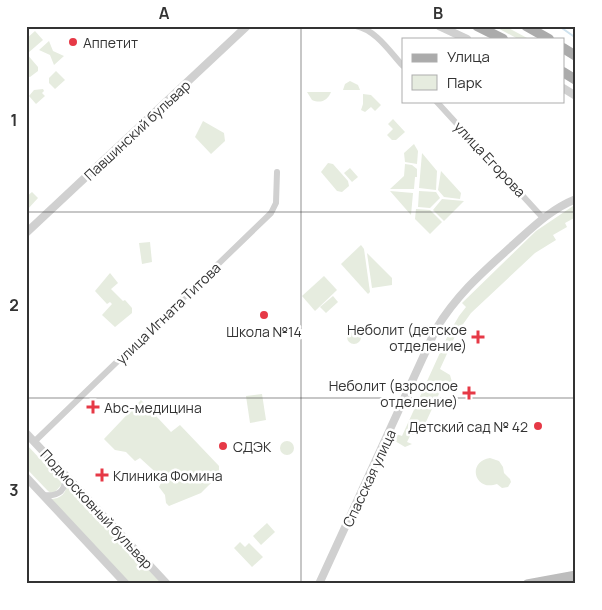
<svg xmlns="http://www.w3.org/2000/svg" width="602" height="610" font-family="Manrope,sans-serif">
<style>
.green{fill:#e6ecdf}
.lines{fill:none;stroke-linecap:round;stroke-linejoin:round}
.stream{stroke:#cfe2ee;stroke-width:2}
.minor{stroke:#d0d0d0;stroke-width:6}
.tertiary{stroke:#d0d0d0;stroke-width:8}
.secondary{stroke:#bdbdbd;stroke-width:9}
.primary{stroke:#ababab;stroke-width:10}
.grid{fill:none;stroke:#333;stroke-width:1;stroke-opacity:0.55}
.poi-dot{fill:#e63946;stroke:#fff;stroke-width:2}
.labels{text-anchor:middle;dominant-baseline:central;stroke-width:5;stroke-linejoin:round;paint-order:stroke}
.poi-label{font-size:14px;fill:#333;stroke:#fff;text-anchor:start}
.street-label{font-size:14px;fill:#333;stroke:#fff}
.neatline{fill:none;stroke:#333;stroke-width:2}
.grid-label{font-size:16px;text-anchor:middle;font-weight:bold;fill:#333}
</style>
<rect width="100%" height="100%" fill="#fff"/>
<g class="green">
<polygon points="494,26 505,26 529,39 518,39"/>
<polygon points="35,31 43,40 28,53 26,51 26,39"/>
<polygon points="49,41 53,51 64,56 54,65 50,55 39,50"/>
<polygon points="26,53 38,67 38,71 30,77 26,76"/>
<polygon points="56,71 65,80 55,89 49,83 49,78"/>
<polygon points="350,81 358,85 360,90 343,90 345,84"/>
<polygon points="43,89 44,91 42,93 45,96 36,104 29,96 34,90"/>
<path d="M307,92H331C328,100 321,104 312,100Z"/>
<polygon points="363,94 371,95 381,105 375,111 371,107 365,112 361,110 363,104"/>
<polygon points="393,119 405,132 396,140 392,140 387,135 393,129 388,124"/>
<polygon points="203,121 224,133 225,141 211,154 195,137"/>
<polygon points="414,144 418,151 417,164 405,162 404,153"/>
<polygon points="422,153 437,171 436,190 419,188"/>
<polygon points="328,163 333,164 348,181 349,186 342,192 337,191 321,172"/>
<polygon points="405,164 412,165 417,169 417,177 415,177 414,189 390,189 404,176"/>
<polygon points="350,168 358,177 352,182 344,173"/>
<polygon points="441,171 461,193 460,199 444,197 438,190"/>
<polygon points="390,191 413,193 411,215"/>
<polygon points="419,191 436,192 440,198 430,208 418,207"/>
<polygon points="32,192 38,198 27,210 26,197"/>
<polygon points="442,199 464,201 444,221 433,210"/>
<polygon points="576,204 576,217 565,223 567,227 553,235 556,240 535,253 471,313 456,334 440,369 450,375 452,382 450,385 444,383 425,424 420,422 413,435 411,434 407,442 412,444 405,447 395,441 396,434 402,436 449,333 459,316 466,307 462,303 536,231"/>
<polygon points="416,209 430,210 442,222 430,234 415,219"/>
<polygon points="150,242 152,262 142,264 139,243"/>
<polygon points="361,245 364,249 370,292 368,294 341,264"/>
<polygon points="367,253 392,278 392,285 372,288"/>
<polygon points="110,273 118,283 111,289 123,301 125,300 132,308 132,313 115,327 102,315 112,304 110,302 107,304 95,291"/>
<polygon points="324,276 337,290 315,311 302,296"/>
<polygon points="333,296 338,302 326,313 320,307"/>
<circle cx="354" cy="337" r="7"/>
<polygon points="262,394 266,420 250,423 246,396"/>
<polygon points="141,400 171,432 180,425 219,466 219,475 201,493 169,506 166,503 165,495 159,487 163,479 140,458 135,461 126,452 115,450 104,439"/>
<circle cx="287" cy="448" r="7"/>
<polygon points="26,444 60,480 62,484 55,492 51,493 48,491 26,468"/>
<path d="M490,458L499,461L503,467L504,473L510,479L511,482L508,487L502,488L497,484C475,492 466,462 490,458Z"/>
<path d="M67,482L162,584H130L50,499C61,499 67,493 67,482Z"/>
<polygon points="267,523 275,532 261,545 253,536"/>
<polygon points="240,542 245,547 249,543 263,557 252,567 234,548"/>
</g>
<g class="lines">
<polyline class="stream" points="559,26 576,38"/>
<g class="minor">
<path d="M356,26C376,30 390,52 403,66"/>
<polyline points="436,101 543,218"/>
<polyline points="34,442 271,213 276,203 277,172"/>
<path d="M43,495C59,497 68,490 64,473"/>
</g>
<g class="tertiary">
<polyline points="439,26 467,39"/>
<polyline points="563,88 576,96"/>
<polyline points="26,233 247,26"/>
<polyline points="26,433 167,584"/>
<polyline points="26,477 126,584"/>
<path d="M319,584L436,329C458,293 483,272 514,244C533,227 551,209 576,199"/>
</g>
<g class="secondary">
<polyline points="527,584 576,575"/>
<polyline points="570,584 576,583"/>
</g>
<g class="primary">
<polyline points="477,26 503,39"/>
<polyline points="526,26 549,39"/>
<polyline points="563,48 576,56"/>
<polyline points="563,72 576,80"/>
</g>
</g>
<path class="grid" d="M301,26V584M26,212H576M26,398H576"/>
<g class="poi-dot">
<circle cx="73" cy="42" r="5"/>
<circle cx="264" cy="315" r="5"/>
<path d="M475.5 329.5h5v5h5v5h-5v5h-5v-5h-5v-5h5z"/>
<path d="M466.5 385.5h5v5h5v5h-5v5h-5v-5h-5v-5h5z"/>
<path d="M90.5 399.5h5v5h5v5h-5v5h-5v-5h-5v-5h5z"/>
<circle cx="538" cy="426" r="5"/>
<circle cx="223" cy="446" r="5"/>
<path d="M99.5 467.5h5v5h5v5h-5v5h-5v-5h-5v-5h5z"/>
</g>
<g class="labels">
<g class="poi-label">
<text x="83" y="42">Аппетит</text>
<text x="467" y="329" text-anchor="end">Неболит (детское<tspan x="467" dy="16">отделение)</tspan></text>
<text x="264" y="331" text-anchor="middle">Школа №14</text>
<text x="458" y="385" text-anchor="end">Неболит (взрослое<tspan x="458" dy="16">отделение)</tspan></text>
<text x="104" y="407">Abc-медицина</text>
<text x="528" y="426" text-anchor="end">Детский сад № 42</text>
<text x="233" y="446">СДЭК</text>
<text x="113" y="475">Клиника Фомина</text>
</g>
<g class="street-label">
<text transform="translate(137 130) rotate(-43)">Павшинский бульвар</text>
<text transform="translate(490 159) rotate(47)">улица Егорова</text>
<text transform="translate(168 313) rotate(-44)">улица Игната Титова</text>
<text transform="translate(369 478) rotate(-65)">Спасская улица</text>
<text transform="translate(97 509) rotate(47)">Подмосковный бульвар</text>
</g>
</g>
<rect width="602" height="610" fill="none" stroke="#ffffff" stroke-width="55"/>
<rect x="402" y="38" width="162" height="65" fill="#ffffff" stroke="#adadad"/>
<rect x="412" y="54" width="25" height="8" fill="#ababab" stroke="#adadad"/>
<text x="447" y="62" font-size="15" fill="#333333">Улица</text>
<rect x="412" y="75" width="25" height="15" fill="#e6ecdf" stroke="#adadad"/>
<text x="447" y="88" font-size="15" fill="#333333">Парк</text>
<rect x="28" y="28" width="546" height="554" class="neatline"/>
<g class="grid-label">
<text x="164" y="19">A</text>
<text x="438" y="19">B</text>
<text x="14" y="126">1</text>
<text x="14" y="311">2</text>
<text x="14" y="496">3</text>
</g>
</svg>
